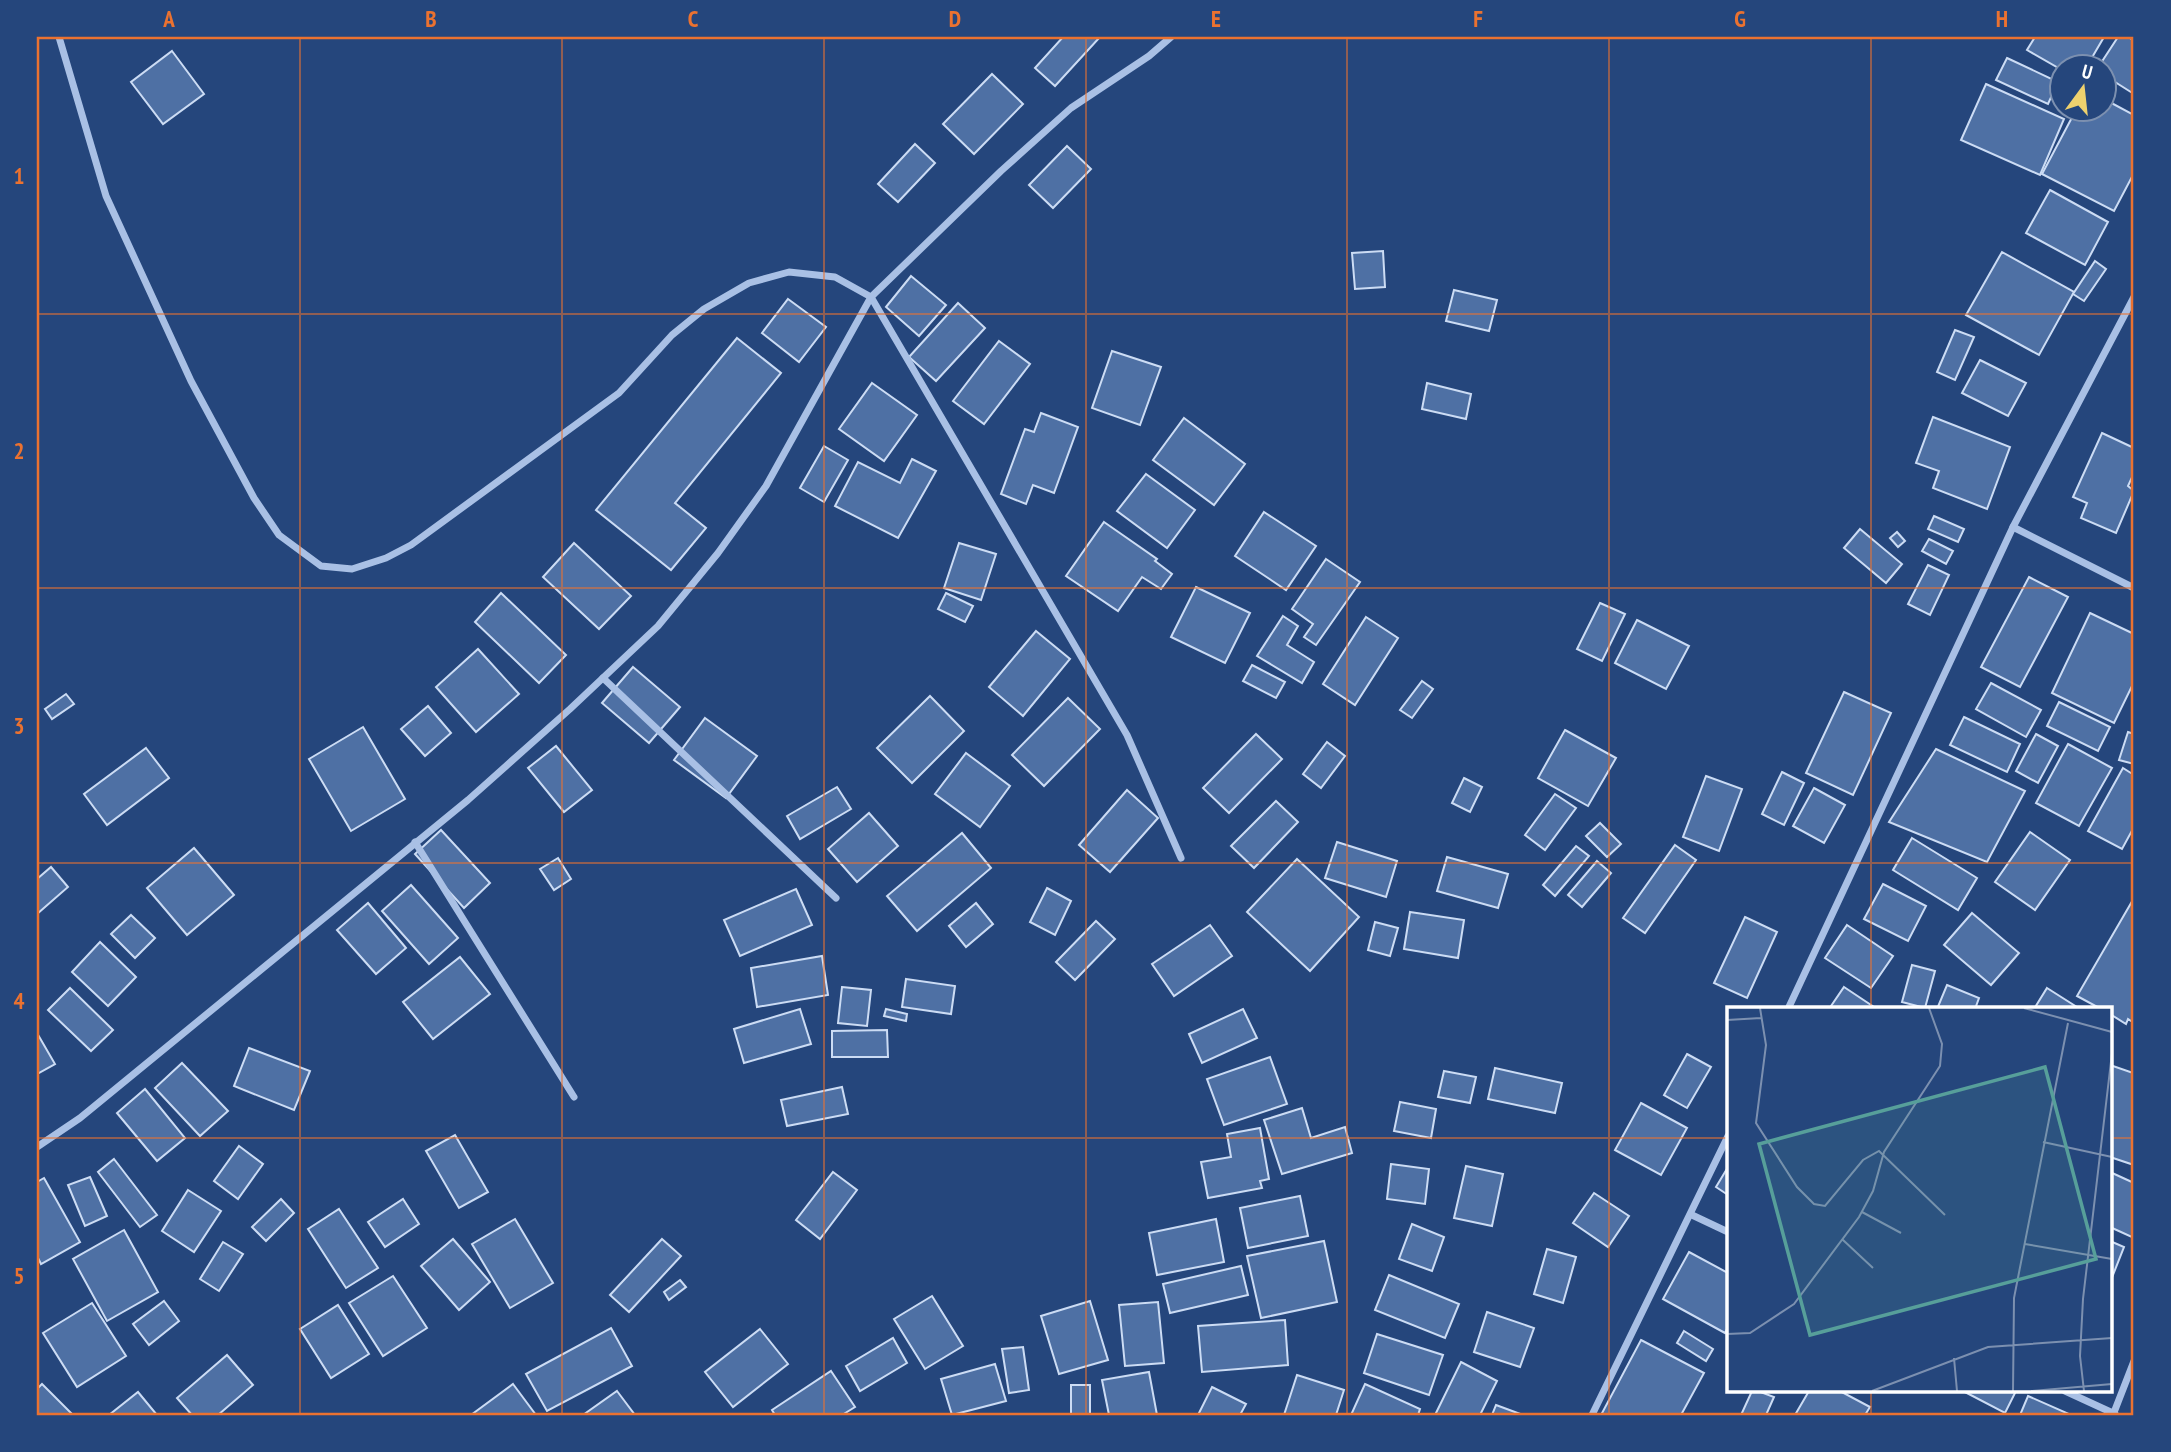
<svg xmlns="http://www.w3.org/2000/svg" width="2171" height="1452" font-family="'PT Sans Narrow',sans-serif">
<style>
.building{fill:#4e70a4;stroke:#ccdcf4;stroke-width:2}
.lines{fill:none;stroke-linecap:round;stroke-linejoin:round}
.minor{stroke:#a9c0e5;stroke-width:7}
.grid{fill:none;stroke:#eb7230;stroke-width:2;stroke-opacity:0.55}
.inset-road{fill:none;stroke:#7c90b0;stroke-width:2}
.view{fill:#579f9a;fill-opacity:0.15;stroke:#579f9a;stroke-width:3.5}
.inset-edge{fill:none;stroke:#fff;stroke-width:3.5}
.neatline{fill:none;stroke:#eb7230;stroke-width:2.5}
.grid-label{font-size:23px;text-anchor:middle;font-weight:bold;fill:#eb7230}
</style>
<rect width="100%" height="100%" fill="#25467c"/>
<g class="building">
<polygon points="1063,37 1100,37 1055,86 1035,68"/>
<polygon points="2035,37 2064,38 2104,37 2087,66 2062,66 2062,70 2027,50"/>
<polygon points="2118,37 2128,37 2134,40 2134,94 2104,75 2104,66 2099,66"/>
<polygon points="172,51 204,94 163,124 131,82"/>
<polygon points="2007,58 2058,82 2048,104 1996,80"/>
<polygon points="992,74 1023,104 974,154 943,124"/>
<polygon points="1986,84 2064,119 2040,175 1961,140"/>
<polygon points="2104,99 2134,115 2134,173 2114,211 2042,174 2077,108 2104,108"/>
<polygon points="915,144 935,163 898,202 878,184"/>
<polygon points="1067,146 1091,169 1053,208 1029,185"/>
<polygon points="2050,190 2108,222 2085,265 2026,233"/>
<polygon points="1383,251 1385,287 1355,289 1352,253"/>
<polygon points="2002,252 2074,292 2039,355 1966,315"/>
<polygon points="2095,261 2106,269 2084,301 2073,294"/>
<polygon points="911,276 946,305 919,336 886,307"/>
<polygon points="1454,290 1497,300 1489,331 1446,321"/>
<polygon points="788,299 826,327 799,362 762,333"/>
<polygon points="958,303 985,328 936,381 909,357"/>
<polygon points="1955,330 1974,337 1955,380 1937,372"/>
<polygon points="737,338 781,373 675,503 706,528 671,570 596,510"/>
<polygon points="999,341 1030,364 984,424 953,401"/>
<polygon points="1112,351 1161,367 1140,425 1092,408"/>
<polygon points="1980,360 2026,383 2008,416 1962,393"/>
<polygon points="872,383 917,415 884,461 839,429"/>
<polygon points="1427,383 1471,394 1466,419 1422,409"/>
<polygon points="1041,413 1078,427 1054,493 1033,485 1026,504 1001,494 1025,429 1034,432"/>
<polygon points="1933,417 2010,447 1987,509 1933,488 1939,471 1916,463"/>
<polygon points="1184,418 1245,464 1214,505 1153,460"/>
<polygon points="2102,433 2134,448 2134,473 2128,486 2134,491 2116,533 2081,518 2087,503 2073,497"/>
<polygon points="824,446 848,460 824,502 800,488"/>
<polygon points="912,459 936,471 898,538 835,506 858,462 900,483"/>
<polygon points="1146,474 1195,510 1167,548 1117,511"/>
<polygon points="1264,512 1316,546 1286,590 1235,556"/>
<polygon points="1934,516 1964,529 1958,542 1928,529"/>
<polygon points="1104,522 1157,559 1155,561 1172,574 1161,589 1142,577 1118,611 1066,576"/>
<polygon points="1860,529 1902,564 1886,583 1844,548"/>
<polygon points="1897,532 1905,541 1898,547 1890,538"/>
<polygon points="1929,539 1953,551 1946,564 1922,551"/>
<polygon points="574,543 631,596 599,629 543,577"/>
<polygon points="959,543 996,554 981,600 944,588"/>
<polygon points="1326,559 1360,582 1316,645 1304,637 1313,624 1292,609"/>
<polygon points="1928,565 1949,575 1930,615 1908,604"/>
<polygon points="2029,577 2068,597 2020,687 1981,667"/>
<polygon points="1196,587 1250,613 1225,663 1171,637"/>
<polygon points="501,593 566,655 539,683 475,622"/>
<polygon points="946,593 973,606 965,622 938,609"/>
<polygon points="1600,603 1625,614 1602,661 1577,649"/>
<polygon points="2090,613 2134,634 2134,682 2114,723 2052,693"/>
<polygon points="1283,616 1298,626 1287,645 1314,662 1302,683 1257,656"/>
<polygon points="1366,617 1398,638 1355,705 1323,684"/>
<polygon points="1637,620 1689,646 1666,689 1615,663"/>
<polygon points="1036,631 1070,659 1023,716 989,687"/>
<polygon points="478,649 519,694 476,732 436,687"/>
<polygon points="1252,665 1285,682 1276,698 1243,681"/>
<polygon points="633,667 680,707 649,743 602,703"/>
<polygon points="1422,681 1433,689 1412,718 1400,710"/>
<polygon points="1991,683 2041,710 2026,737 1976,709"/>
<polygon points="1844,692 1891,713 1853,795 1806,773"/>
<polygon points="66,694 74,704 52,719 45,709"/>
<polygon points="930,696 964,731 912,783 877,748"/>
<polygon points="1068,698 1100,729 1044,786 1012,755"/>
<polygon points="2059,702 2110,727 2098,751 2047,726"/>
<polygon points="428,706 451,733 425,756 401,729"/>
<polygon points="1964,717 2020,744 2007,772 1950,745"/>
<polygon points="705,718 757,756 726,798 674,760"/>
<polygon points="363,727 405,799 351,831 309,759"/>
<polygon points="1565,730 1616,758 1588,806 1538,778"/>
<polygon points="2128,732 2134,734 2134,764 2119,760"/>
<polygon points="1256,734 1282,759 1229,813 1203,788"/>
<polygon points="2036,734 2058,746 2038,783 2016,771"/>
<polygon points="1327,742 1345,756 1321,788 1303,774"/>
<polygon points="2068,744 2112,768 2079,826 2036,803"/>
<polygon points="556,746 592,790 564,812 528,768"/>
<polygon points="146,748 169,778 107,825 84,794"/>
<polygon points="1936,749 2025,791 1987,862 1889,822"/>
<polygon points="966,753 1010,786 980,827 935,794"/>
<polygon points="2123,768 2134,775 2134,827 2122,849 2088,831"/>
<polygon points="1782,772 1804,783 1784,825 1762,814"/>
<polygon points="1706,776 1742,789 1719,851 1683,837"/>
<polygon points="1464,778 1482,787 1470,812 1452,803"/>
<polygon points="837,787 851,809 800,839 787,816"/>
<polygon points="1814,788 1845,805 1824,843 1793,826"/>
<polygon points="1127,790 1158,818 1110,872 1079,845"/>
<polygon points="1555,794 1576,808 1545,850 1525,835"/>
<polygon points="1276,801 1298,822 1254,868 1231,846"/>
<polygon points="869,813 898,846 857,882 828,849"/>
<polygon points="1600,823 1621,844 1607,857 1586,836"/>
<polygon points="441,830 490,883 464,908 415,854"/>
<polygon points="2030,832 2070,860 2035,910 1995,882"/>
<polygon points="962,833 991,868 917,931 887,896"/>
<polygon points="1912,838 1977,878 1958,910 1893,870"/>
<polygon points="1337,842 1397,861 1386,897 1325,878"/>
<polygon points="1675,845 1696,860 1645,933 1623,918"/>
<polygon points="1576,846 1589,856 1555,896 1543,885"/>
<polygon points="194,848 234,895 187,935 147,888"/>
<polygon points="1447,857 1508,874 1498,908 1437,891"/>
<polygon points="558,858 571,879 554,890 540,869"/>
<polygon points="1297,859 1359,917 1310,971 1247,912"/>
<polygon points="1597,861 1611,873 1582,907 1568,895"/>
<polygon points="51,867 68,887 37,914 37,879"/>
<polygon points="1883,884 1926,906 1908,941 1864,919"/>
<polygon points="411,885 458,938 429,964 382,911"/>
<polygon points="1047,888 1071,901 1055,935 1030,922"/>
<polygon points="796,889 812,925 740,956 724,920"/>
<polygon points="2134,898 2134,1023 2128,1019 2126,1024 2110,1014 2110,1009 2101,1009 2077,996"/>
<polygon points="368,903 406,948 376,974 337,930"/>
<polygon points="976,903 993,924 966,947 949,926"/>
<polygon points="1410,912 1464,920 1458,958 1404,949"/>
<polygon points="1972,913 2019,953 1991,985 1944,945"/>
<polygon points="131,915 155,938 135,958 111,934"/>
<polygon points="1745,917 1777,932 1747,998 1714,983"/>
<polygon points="1096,921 1115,939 1075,980 1056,962"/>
<polygon points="1375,922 1398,928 1390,956 1368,950"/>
<polygon points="1210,925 1232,956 1174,996 1152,964"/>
<polygon points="1847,925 1893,956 1871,988 1825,958"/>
<polygon points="100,942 136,977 108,1006 72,972"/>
<polygon points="822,956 828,995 757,1007 751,968"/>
<polygon points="460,957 490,994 433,1039 403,1002"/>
<polygon points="1912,965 1935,971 1925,1008 1902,1002"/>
<polygon points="906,979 955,986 951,1014 902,1007"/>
<polygon points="1947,985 1979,998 1975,1009 1937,1009"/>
<polygon points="842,987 871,990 867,1026 838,1023"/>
<polygon points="1844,987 1877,1009 1829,1009"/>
<polygon points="70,988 113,1030 91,1051 48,1010"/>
<polygon points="2047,988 2080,1009 2034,1009"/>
<polygon points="800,1009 811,1044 744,1063 734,1029"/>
<polygon points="886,1009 907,1014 906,1021 884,1016"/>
<polygon points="1243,1009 1257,1038 1202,1063 1189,1034"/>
<polygon points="887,1030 888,1057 832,1057 832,1031"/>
<polygon points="37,1033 55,1064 37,1074"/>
<polygon points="249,1048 310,1071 294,1110 234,1086"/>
<polygon points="1687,1054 1711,1067 1687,1108 1664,1095"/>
<polygon points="1270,1057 1287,1104 1224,1125 1207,1079"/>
<polygon points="182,1063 228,1111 200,1136 155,1088"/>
<polygon points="2110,1065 2133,1073 2134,1070 2134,1165 2110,1157"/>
<polygon points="1495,1068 1562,1083 1555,1113 1488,1099"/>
<polygon points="1444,1071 1476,1077 1470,1103 1438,1097"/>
<polygon points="842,1087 848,1114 787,1126 781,1100"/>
<polygon points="145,1089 185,1138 157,1161 117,1113"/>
<polygon points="1400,1102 1436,1109 1431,1138 1394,1131"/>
<polygon points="1641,1103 1687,1128 1661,1175 1615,1150"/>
<polygon points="1302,1108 1311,1138 1345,1127 1352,1153 1282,1174 1264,1120"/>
<polygon points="1260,1128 1269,1179 1260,1181 1262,1188 1208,1198 1201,1162 1231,1157 1227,1134"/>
<polygon points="455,1135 488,1192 459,1208 426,1151"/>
<polygon points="239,1146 263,1164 238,1199 214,1181"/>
<polygon points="114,1159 157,1215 140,1227 98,1172"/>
<polygon points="1391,1164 1429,1169 1425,1204 1387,1199"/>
<polygon points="1466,1166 1503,1174 1492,1226 1454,1218"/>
<polygon points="1728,1167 1728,1195 1716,1187"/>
<polygon points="833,1172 857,1190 820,1239 796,1220"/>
<polygon points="2110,1172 2134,1183 2134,1238 2110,1227"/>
<polygon points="90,1177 107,1216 85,1226 68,1185"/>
<polygon points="44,1178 80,1242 41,1264 37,1256 37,1182"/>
<polygon points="188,1190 221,1211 194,1252 162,1231"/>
<polygon points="1594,1193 1629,1216 1608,1247 1573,1223"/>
<polygon points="1300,1196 1308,1236 1248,1248 1240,1208"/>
<polygon points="281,1199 294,1213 266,1241 252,1227"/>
<polygon points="403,1199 419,1224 385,1247 368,1222"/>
<polygon points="339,1209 378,1268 346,1288 308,1229"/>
<polygon points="515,1219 553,1283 510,1308 472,1244"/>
<polygon points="1216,1219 1224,1262 1157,1275 1149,1233"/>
<polygon points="1412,1224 1444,1237 1432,1271 1399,1259"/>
<polygon points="124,1230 158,1292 107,1321 73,1259"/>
<polygon points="453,1239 490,1282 459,1310 421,1266"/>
<polygon points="662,1239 681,1256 629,1312 610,1295"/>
<polygon points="1324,1241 1337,1302 1261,1318 1247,1256"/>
<polygon points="2110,1241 2124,1247 2111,1280 2110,1279"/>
<polygon points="223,1242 243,1254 219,1291 200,1279"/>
<polygon points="1547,1249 1576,1257 1563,1303 1534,1294"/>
<polygon points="1689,1252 1728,1273 1728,1327 1725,1333 1663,1299"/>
<polygon points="1241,1266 1248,1295 1170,1313 1163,1284"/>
<polygon points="1389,1275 1459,1304 1445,1338 1375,1310"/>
<polygon points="393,1276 427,1328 383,1356 349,1303"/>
<polygon points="680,1280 686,1287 669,1300 664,1292"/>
<polygon points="932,1296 963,1346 925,1369 894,1319"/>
<polygon points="164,1301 179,1321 149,1345 133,1324"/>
<polygon points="1090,1301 1108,1360 1059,1374 1041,1316"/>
<polygon points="1158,1302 1164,1363 1125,1366 1119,1305"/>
<polygon points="92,1303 126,1356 77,1387 43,1333"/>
<polygon points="338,1305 369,1354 331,1378 300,1329"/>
<polygon points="1487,1312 1534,1328 1520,1367 1474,1352"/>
<polygon points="1285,1320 1288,1365 1202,1372 1198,1326"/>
<polygon points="611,1328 632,1366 547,1411 526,1374"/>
<polygon points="760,1329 788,1364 733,1407 705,1372"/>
<polygon points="1684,1331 1713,1349 1706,1361 1677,1343"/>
<polygon points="1377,1334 1443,1355 1429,1395 1364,1373"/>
<polygon points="893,1338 907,1363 860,1391 846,1366"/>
<polygon points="1641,1340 1704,1373 1681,1415 1601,1415"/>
<polygon points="1023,1347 1029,1390 1009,1393 1002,1349"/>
<polygon points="227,1355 253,1385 218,1415 192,1415 177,1398"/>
<polygon points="1461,1362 1497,1381 1480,1415 1435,1415"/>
<polygon points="995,1364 1006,1401 952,1415 941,1379"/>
<polygon points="831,1371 855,1407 842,1415 775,1415 772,1410"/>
<polygon points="1149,1372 1157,1415 1109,1415 1102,1380"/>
<polygon points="1297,1375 1344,1390 1336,1415 1284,1415"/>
<polygon points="42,1384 73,1415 37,1415 37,1389"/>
<polygon points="513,1384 536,1415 471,1415"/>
<polygon points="1365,1384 1420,1409 1418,1415 1351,1415"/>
<polygon points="1071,1385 1090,1385 1090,1415 1071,1414"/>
<polygon points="1212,1387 1246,1404 1240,1415 1198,1415"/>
<polygon points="617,1391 635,1415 583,1415"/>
<polygon points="1752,1391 1758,1391 1774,1397 1766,1415 1741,1415"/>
<polygon points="1809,1391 1840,1391 1870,1407 1865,1415 1795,1415"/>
<polygon points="1963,1391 2016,1391 2005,1413"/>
<polygon points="138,1392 157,1415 109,1415"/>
<polygon points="2028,1396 2069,1414 2068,1415 2020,1415"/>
<polygon points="1496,1405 1523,1415 1492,1415"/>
</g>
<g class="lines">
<g class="minor">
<polyline points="59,37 106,196 191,381 254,498 279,535 321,566 352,569 386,558 411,545 619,393 672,335 704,309 749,283 789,272 835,277 871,297 1127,735 1181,858"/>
<polyline points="2013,527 2134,588"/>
<polyline points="603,678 836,898"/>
<polyline points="415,842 574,1097"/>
<polyline points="1788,1009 2013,527 2134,297"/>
<polyline points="37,1147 80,1118 468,800 570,709 658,626 718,553 766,486 871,297 1001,171 1071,108 1149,56 1171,37"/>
<polyline points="1692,1215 1728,1232"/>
<polyline points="2065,1391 2115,1414"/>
<polyline points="1592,1415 1728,1136"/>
<polyline points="2113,1415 2134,1361"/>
</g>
</g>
<path class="grid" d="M300,37V1415M562,37V1415M824,37V1415M1086,37V1415M1347,37V1415M1609,37V1415M1871,37V1009M37,314H2134M37,588H2134M37,863H2134M37,1138H1728M2110,1138H2134M1871,1391V1415"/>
<g transform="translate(1727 1007)">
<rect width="385" height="385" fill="#25467c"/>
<path class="inset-road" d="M33,1L39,38L29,116L70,180L87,197L98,199L136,153L152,144L218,208M297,1L385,25M0,13L34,11M316,135L385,150M135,205L174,226M116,233L146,261M298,237L385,252M0,327L23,326L67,297L132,210L146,184L157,145L213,59L215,37L202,1M227,351L230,384M145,384L261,340L385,331M286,384L287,291L341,16M304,384L385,377M357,384L353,349L356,292L385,46"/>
<path class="view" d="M318,60L369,252L83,328L32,137Z"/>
<rect width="385" height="385" class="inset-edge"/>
</g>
<rect width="2171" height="1452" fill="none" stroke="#25467c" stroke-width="77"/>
<g transform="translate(2083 88) rotate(15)"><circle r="33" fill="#25467c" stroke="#7c90b0" stroke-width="2"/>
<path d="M0-5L12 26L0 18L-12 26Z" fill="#eed16e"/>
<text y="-10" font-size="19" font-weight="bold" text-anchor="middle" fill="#ffffff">U</text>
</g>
<rect x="38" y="38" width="2094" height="1376" class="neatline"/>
<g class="grid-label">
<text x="169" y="27">A</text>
<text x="431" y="27">B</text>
<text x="693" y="27">C</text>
<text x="955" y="27">D</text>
<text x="1216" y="27">E</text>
<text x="1478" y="27">F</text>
<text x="1740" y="27">G</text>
<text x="2002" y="27">H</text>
<text x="19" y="184">1</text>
<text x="19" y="459">2</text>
<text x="19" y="734">3</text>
<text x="19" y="1009">4</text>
<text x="19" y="1284">5</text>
</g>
</svg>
